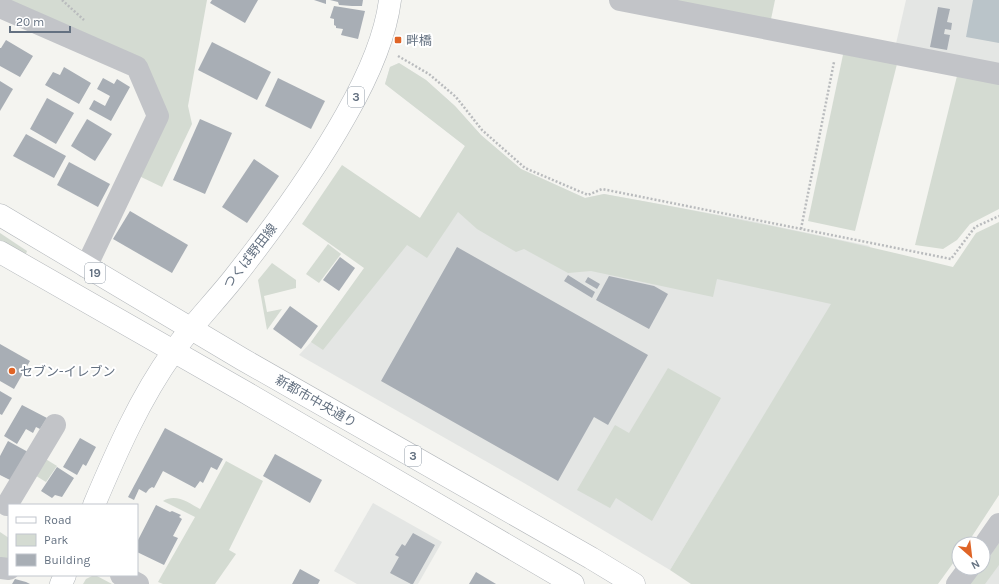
<svg xmlns="http://www.w3.org/2000/svg" width="999" height="584" font-family="Karla,'Noto Sans JP',sans-serif">
<style>
.built{fill:#e4e6e4}
.green{fill:#d4dbd2}
.water{fill:#bac4c9}
.building{fill:#a8aeb5}
.lines{fill:none;stroke-linecap:round;stroke-linejoin:round}
.major-casing{stroke:#b2b6ba;stroke-width:23}
.path{stroke:#b9bbbd;stroke-width:2.5;stroke-dasharray:2 2;stroke-linecap:butt}
.minor{stroke:#c2c4c8;stroke-width:22}
.major{stroke:#fff;stroke-width:22}
.poi-dot{fill:#df6426;stroke:#fff;stroke-width:1.5}
.labels{text-anchor:middle;dominant-baseline:central;stroke-width:4;stroke-linejoin:round;paint-order:stroke}
.shield{fill:#fff;stroke:#929ca7;stroke-width:1}
.shield-label{font-size:12px;font-weight:bold;fill:#647181}
.poi-label{font-size:13px;fill:#647181;stroke:#fff;text-anchor:start}
.street-label{font-size:13px;fill:#647181;stroke:#fff}
</style>
<rect width="100%" height="100%" fill="#f4f4f0"/>
<g class="built">
<polygon points="906,0 999,0 999,69 895,48"/>
<polygon points="399,63 426,80 455,106 481,135 521,169 585,198 604,194 747,220 870,246 832,304 670,570 524,483 299,355 311,342 407,210 420,218 465,146 385,84 390,67"/>
<polygon points="373,503 442,542 418,584 357,584 334,571"/>
<polygon points="999,543 999,584 970,584 983,568"/>
</g>
<g class="green">
<polygon points="4,0 207,0 188,106 192,124 162,187 139,176 167,119 147,65"/>
<polygon points="658,0 775,0 770,24"/>
<polygon points="844,50 897,64 855,231 808,221"/>
<path d="M399,63L426,80L455,106L481,135L521,169L585,198L604,194C721,215 837,238 953,267L976,233L999,222V495L967,544H959V555L938,584H691L670,570L831,304L717,279L713,297L591,271L568,273L524,249L516,252L477,229L458,212L427,258L407,245L323,350L311,342L364,268L302,224L342,165L420,218L465,146L385,84L390,67Z"/>
<polygon points="958,72 999,80 999,209 970,224 957,240 943,249 915,245"/>
<polygon points="0,233 27,251 26,254 0,240"/>
<polygon points="328,244 341,254 319,283 306,274"/>
<polygon points="272,263 296,280 296,288 264,296 267,312 282,309 267,330 258,280"/>
<polygon points="668,368 721,398 652,521 616,498 610,508 577,490 615,425 629,433"/>
<polygon points="44,458 57,466 46,482 33,474"/>
<path d="M226,461L263,481L229,550L236,554L215,584H163L158,582L195,517L163,501C176,493 189,503 200,509Z"/>
<polygon points="0,532 9,538 9,562 0,560"/>
<polygon points="999,543 999,565 985,584 970,584"/>
<polygon points="92,576 97,576 112,584 83,584 86,579"/>
</g>
<polygon class="water" points="973,0 999,0 999,43 966,37"/>
<g class="building">
<polygon points="212,0 258,0 245,23 210,3"/>
<polygon points="314,0 326,0 326,4"/>
<polygon points="330,0 363,0 362,6 352,6 339,5 338,2"/>
<polygon points="334,6 365,11 358,39 341,35 343,29 336,28 336,26 334,25 334,19 330,18"/>
<polygon points="938,7 950,9 947,22 952,23 951,30 945,29 944,34 950,35 947,50 930,47"/>
<polygon points="6,40 33,56 20,77 0,66 0,48 1,48"/>
<polygon points="212,42 271,72 257,100 198,70"/>
<polygon points="64,67 91,83 79,104 45,85 53,72 60,75"/>
<polygon points="103,78 114,84 117,79 130,87 111,121 89,109 94,100 105,106 110,96 97,89"/>
<polygon points="278,78 325,101 311,129 265,106"/>
<polygon points="0,81 13,89 0,111"/>
<polygon points="47,98 74,113 56,144 30,129"/>
<polygon points="87,119 112,134 95,161 71,146"/>
<polygon points="200,119 232,133 205,194 173,180"/>
<polygon points="26,134 66,156 54,178 13,156"/>
<polygon points="254,159 279,176 247,223 222,207"/>
<polygon points="69,162 110,184 98,207 57,185"/>
<polygon points="130,211 188,245 172,273 113,239"/>
<polygon points="457,247 648,355 608,425 594,417 558,481 381,381"/>
<polygon points="340,257 355,268 339,291 323,280"/>
<polygon points="568,275 595,292 592,298 564,281"/>
<polygon points="609,276 654,286 668,294 649,329 596,300"/>
<polygon points="588,277 600,284 597,289 585,282"/>
<polygon points="290,306 318,326 301,349 273,329"/>
<polygon points="0,344 30,361 14,389 0,381"/>
<polygon points="0,391 12,398 2,415 0,414"/>
<polygon points="22,405 47,418 40,429 36,427 33,433 26,429 17,444 4,436"/>
<polygon points="165,428 223,459 217,470 211,467 203,483 200,481 195,488 163,471 154,488 152,487 149,489 146,493 139,489 134,500 128,497"/>
<polygon points="80,438 96,447 86,466 83,464 77,475 63,467"/>
<polygon points="8,441 28,452 12,481 0,475 0,456"/>
<polygon points="275,454 322,480 310,503 263,476"/>
<polygon points="57,467 74,478 62,497 55,495 52,498 41,491"/>
<polygon points="156,505 170,512 172,511 181,515 179,517 182,519 173,536 178,538 164,565 137,552 137,542"/>
<polygon points="413,533 435,545 413,584 411,584 390,573 399,557 395,555 402,544 405,546"/>
<polygon points="300,569 320,580 318,584 292,584"/>
<polygon points="476,572 496,584 469,584"/>
<polygon points="15,579 26,582 30,584 12,584"/>
</g>
<g class="lines">
<g class="major-casing">
<g id="major">
<polyline points="0,215 242,359 591,558 634,584"/>
<polyline points="0,252 245,392 573,584"/>
<path d="M94,505C116,453 140,398 173,352C191,326 213,304 233,279C274,227 313,174 346,115C366,80 385,40 390,0"/>
<polyline points="61,584 65,575"/>
</g>
</g>
<g class="path">
<polyline points="62,0 84,20"/>
<polyline points="398,56 429,74 456,97 482,130 525,168 588,195 602,189 951,259 975,227 999,216"/>
<polyline points="801,229 834,62"/>
</g>
<g class="minor">
<polyline points="620,0 999,74"/>
<polyline points="0,7 137,67 158,116 86,267"/>
<polyline points="7,505 55,425"/>
<polyline points="983,547 999,524"/>
<polyline points="0,568 9,569"/>
<polyline points="121,575 138,584"/>
<polyline points="957,584 969,568"/>
</g>
<use href="#major" class="major"/>
</g>
<g class="poi-dot">
<rect x="394" y="36" width="8" height="8" rx="2"/>
<circle cx="12" cy="371" r="4"/>
</g>
<g class="labels">
<g class="shield">
<rect x="348" y="87" width="16" height="20" rx="3"/>
<rect x="85" y="263" width="20" height="20" rx="3"/>
<rect x="405" y="446" width="16" height="20" rx="3"/>
</g>
<g class="shield-label">
<text x="356" y="97">3</text>
<text x="95" y="273">19</text>
<text x="413" y="456">3</text>
</g>
<g class="poi-label">
<text x="406" y="40">畔橋</text>
<text x="20" y="371">セブン-イレブン</text>
</g>
<g class="street-label">
<text transform="translate(250 256) rotate(-52)">つくば野田線</text>
<text transform="translate(316 401) rotate(30)">新都市中央通り</text>
</g>
</g>
<rect x="8" y="504" width="130" height="72" fill="#ffffff" stroke="#c1c6cd"/>
<rect x="16" y="517" width="20" height="6" fill="#ffffff" stroke="#c1c6cd"/>
<text x="44" y="524" font-size="12" fill="#647181">Road</text>
<rect x="16" y="534" width="20" height="12" fill="#d4dbd2" stroke="#c1c6cd"/>
<text x="44" y="544" font-size="12" fill="#647181">Park</text>
<rect x="16" y="554" width="20" height="12" fill="#a8aeb5" stroke="#c1c6cd"/>
<text x="44" y="564" font-size="12" fill="#647181">Building</text>
<g transform="translate(971 556) rotate(152)"><circle r="19" fill="#ffffff" stroke="#c1c6cd"/>
<path d="M0-3L7 15L0 10L-7 15Z" fill="#df6426"/>
<text y="-6" font-size="11" font-weight="bold" text-anchor="middle" fill="#647181">N</text>
</g>
<path d="M10 26v6h60v-6" fill="none" stroke="#647181" stroke-width="2"/>
<text x="16" y="26" font-size="12" fill="#647181" stroke="#ffffff" stroke-width="3" paint-order="stroke">20 m</text>
</svg>
